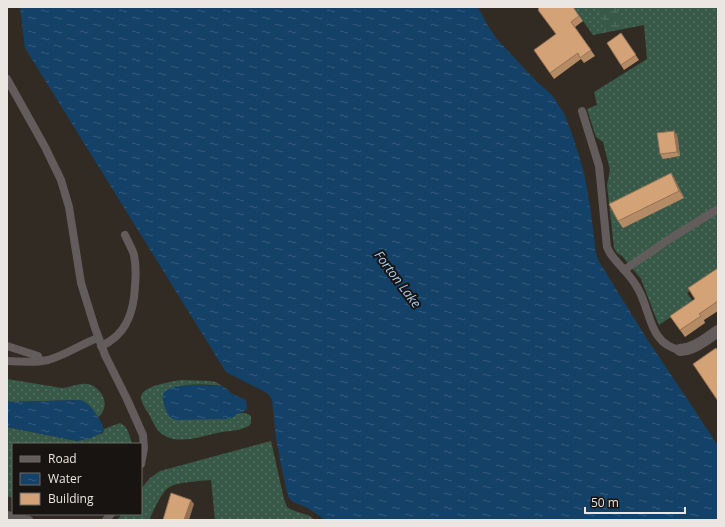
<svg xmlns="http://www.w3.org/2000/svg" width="725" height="527" font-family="'Open Sans',sans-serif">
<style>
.grass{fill:url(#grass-dots)}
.wetland{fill:url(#wetland-marsh)}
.water{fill:url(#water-ripples)}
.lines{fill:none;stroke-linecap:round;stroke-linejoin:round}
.lane{stroke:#625d5c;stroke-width:8}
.street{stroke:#625d5c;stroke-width:12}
.wall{fill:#b58b66}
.shaded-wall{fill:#947153}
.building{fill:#d3a277;stroke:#947153}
.labels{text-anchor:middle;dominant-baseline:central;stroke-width:4;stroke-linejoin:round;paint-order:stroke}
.water-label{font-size:13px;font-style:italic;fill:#a7cdf3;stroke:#171411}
</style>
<defs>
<pattern id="grass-dots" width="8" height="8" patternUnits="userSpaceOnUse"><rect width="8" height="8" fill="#385947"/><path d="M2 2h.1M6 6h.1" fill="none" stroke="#557161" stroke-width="1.8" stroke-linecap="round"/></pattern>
<pattern id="wetland-marsh" width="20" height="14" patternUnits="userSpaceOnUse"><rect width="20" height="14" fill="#385947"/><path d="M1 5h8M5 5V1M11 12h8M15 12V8" fill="none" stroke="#557161"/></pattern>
<pattern id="water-ripples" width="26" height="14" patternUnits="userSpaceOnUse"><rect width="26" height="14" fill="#144167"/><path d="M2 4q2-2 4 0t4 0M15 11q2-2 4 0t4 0" fill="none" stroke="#365c7c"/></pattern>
</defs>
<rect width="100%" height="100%" fill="#322b24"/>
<g class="grass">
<polygon points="573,7 718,7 718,272 687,293 693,302 659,325 654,313 641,279 622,256 617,253 614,248 607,185 610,170 603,142 596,137 587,109 597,105 594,92 647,59 644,25 593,35"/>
<path d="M7,379L62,388C70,388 78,383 87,384C99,385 110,402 102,413C101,415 99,416 98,417L89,405L80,400L12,402L7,401Z"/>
<path d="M182,380L210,381L216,382L222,386C205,384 182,383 166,391L164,404L170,416L237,414C242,412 247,413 251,416V423L249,426C241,430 231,431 222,432C206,435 183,444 167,437C158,433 154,425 150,416C147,410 141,404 141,397C141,386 174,381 182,380Z"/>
<path d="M120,423C128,426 130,437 132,444H13V498L7,496V427L77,441L103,433L104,429Z"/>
<path d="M271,441L284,499L287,507L292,510L310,516L315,520H215L211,480C200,481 176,482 168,488C161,493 153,512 149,520H117L122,514H141V489L150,478L160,471Z"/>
</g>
<path class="wetland" d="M609,7H616C619,15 620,21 618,29L602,33L601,31C606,20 602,17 596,9L599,10Z"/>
<g class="water">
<polygon points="20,7 478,7 488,26 497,39 536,81 552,95 565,115 574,140 584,172 591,213 596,253 598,260 647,339 692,406 718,446 718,520 325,520 308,508 293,502 289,498 286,489 276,439 272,400 269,395 265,392 226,372 25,48"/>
<path d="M202,385L222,386L227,389L231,393L246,400L247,410L237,414L235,416L232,418L226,419L177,420C175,419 173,419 171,418C167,415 161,399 163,394C164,392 166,391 167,390C176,385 192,385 202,385Z"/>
<path d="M80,400C90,402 101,420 104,429L103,432L91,438L77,441L7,427V401L12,402Z"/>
</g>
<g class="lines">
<g class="lane">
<polyline points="7,79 45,147 61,180 69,207 81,283 95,328 105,355 126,397 143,435 144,448 141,464"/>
<path d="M582,111L599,166L606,237L607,247L610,253C618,265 630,274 637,287C651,309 648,344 680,350"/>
<polyline points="624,270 671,238 718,209"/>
<polyline points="7,346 38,356 40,361"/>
<path d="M101,346C127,335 134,311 135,286C136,275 136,265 134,255C132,248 128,242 125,235"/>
<path d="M7,361C21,362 35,363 48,360C66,355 81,344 98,338"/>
<polyline points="7,515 29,520"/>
<polyline points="106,520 111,514"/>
</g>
<path class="street" d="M680,350C695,349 706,339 718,331"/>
</g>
<g class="wall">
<polygon points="573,7 583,21 575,27 595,56 584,63 581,59 554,79 534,50 556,34"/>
<polygon points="621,33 639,60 624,70 607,43"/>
<polygon points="677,135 680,156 663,159 660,154"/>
<polygon points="671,173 675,180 684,198 623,228 618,221"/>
<polygon points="718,268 718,311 704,320 705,323 685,337 670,316 695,299"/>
</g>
<g class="shaded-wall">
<polygon points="674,131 677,135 680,156 677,152"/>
<polygon points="671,173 675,180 684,198 679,191"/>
<polygon points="191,500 194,504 189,520 184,520"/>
</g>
<g class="building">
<polygon points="537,7 573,7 579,16 571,22 591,50 580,58 578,53 550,73 534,50 556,34 538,10 539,9"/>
<polygon points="621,33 636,55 621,65 607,43"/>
<polygon points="674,131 677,152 660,154 657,133"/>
<polygon points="671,173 679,191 618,221 609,204"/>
<polygon points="718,268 718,301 699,314 701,316 680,330 670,316 695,299 688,288"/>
<polygon points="716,348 718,351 718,401 693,364"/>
<polygon points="171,493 191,500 184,520 163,520"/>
</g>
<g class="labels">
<g class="water-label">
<text transform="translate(398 279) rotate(53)">Forton Lake</text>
</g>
</g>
<rect width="725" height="527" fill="none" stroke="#ebe6e2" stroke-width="16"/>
<rect x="12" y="443" width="130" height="72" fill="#171411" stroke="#6c6865"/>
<rect x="20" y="456" width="20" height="6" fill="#625d5c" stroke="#6c6865"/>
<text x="48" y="463" font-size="12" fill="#ebe6e2">Road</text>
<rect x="20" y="473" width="20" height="12" fill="url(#water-ripples)" stroke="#6c6865"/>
<text x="48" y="483" font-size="12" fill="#ebe6e2">Water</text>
<rect x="20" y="493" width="20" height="12" fill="#d3a277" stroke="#6c6865"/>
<text x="48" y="503" font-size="12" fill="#ebe6e2">Building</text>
<path d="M585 507v6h100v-6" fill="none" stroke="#ebe6e2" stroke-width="2"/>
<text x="591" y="507" font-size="12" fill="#ebe6e2" stroke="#171411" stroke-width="3" paint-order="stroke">50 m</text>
</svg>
